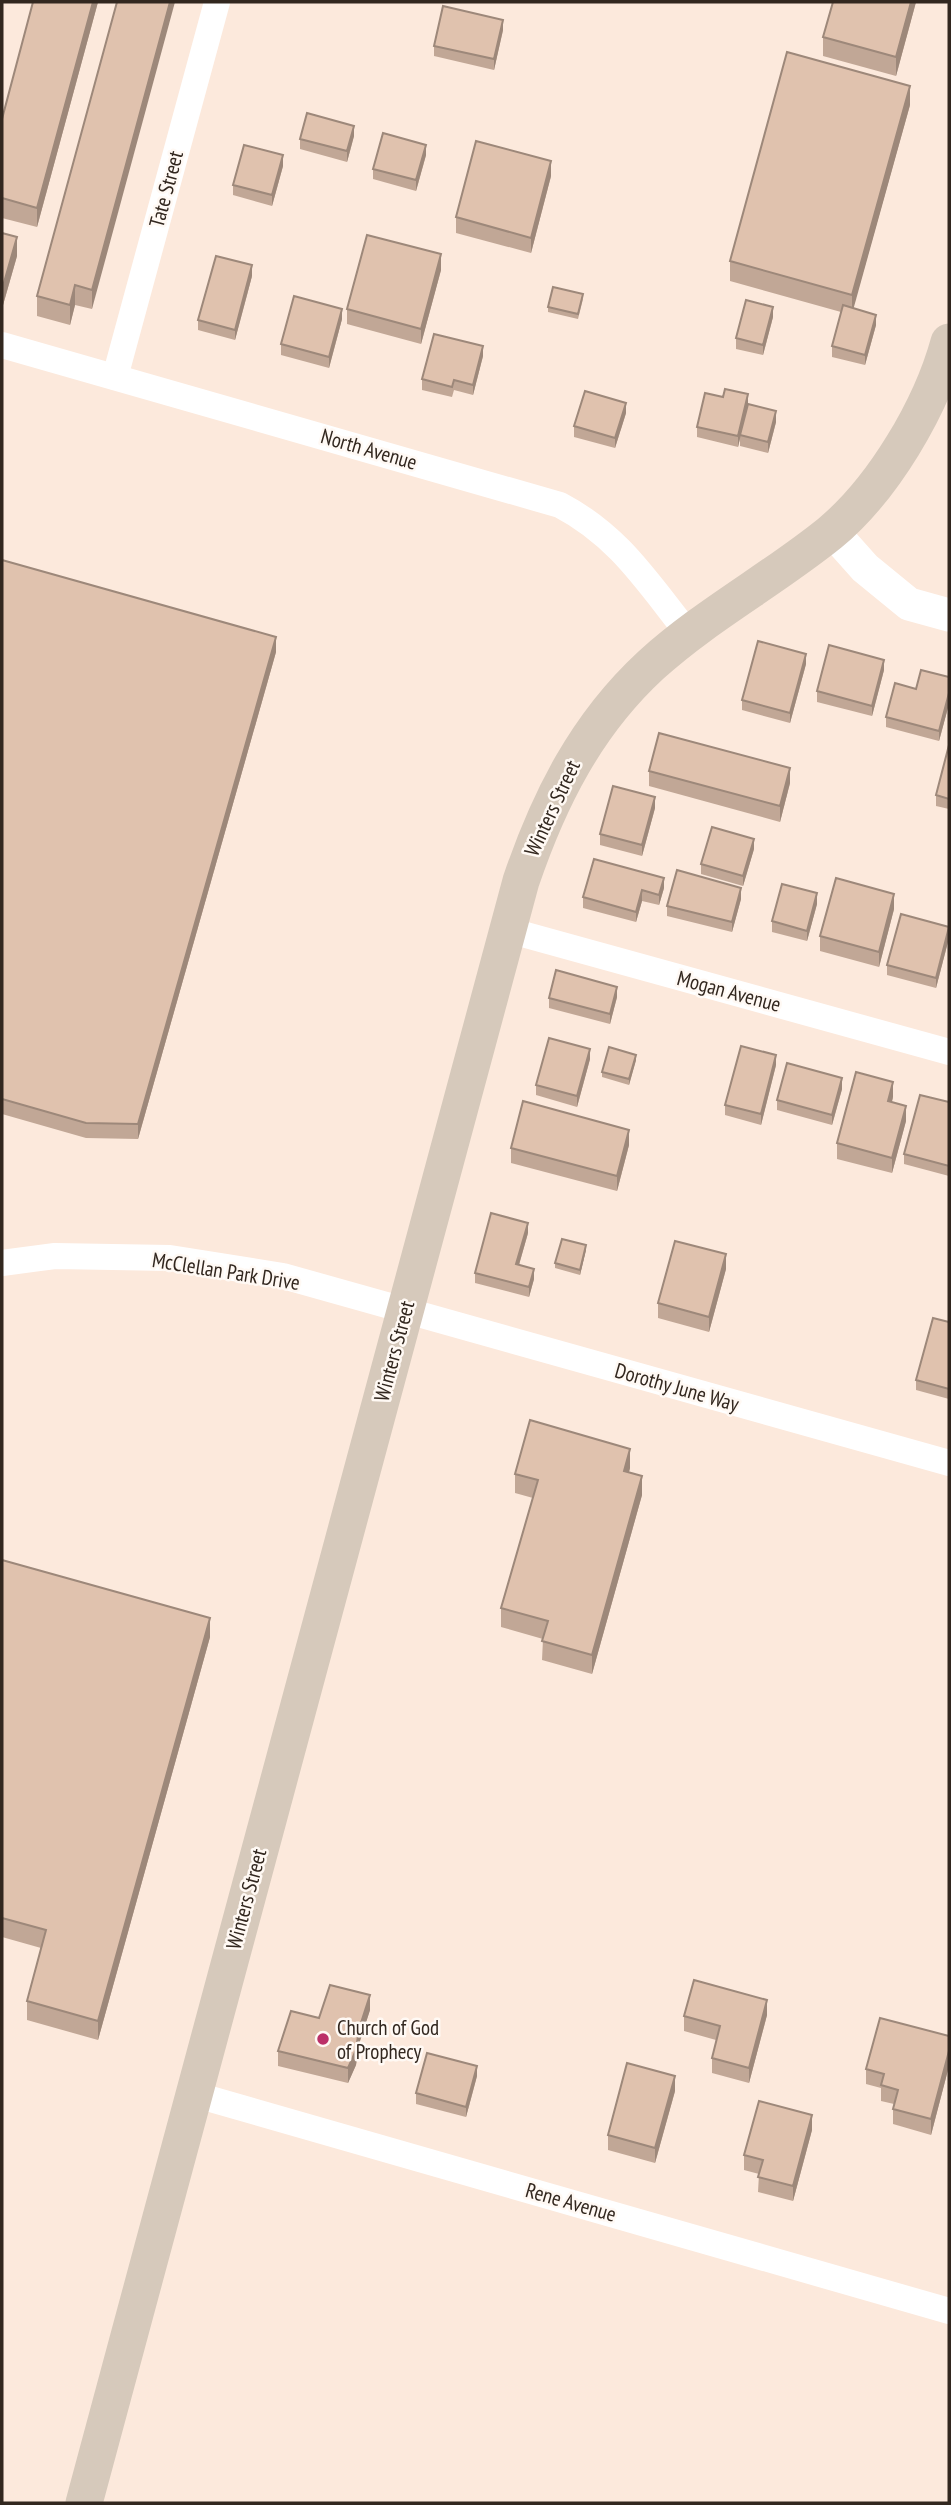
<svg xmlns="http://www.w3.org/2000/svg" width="951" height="2505" font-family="'PT Sans Narrow',sans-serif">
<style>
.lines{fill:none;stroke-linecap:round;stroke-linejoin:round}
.minor{stroke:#fff;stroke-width:26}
.tertiary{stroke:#fff;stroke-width:33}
.secondary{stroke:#d6c9bb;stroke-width:37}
.wall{fill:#c1a796}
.shaded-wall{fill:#9d887a}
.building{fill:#e0c2ae;stroke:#9d887a;stroke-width:2}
.poi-dot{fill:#bb3068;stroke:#fff9f4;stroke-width:2.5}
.labels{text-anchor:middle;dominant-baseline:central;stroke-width:5;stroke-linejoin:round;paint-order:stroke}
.street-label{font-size:21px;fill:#32271f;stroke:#fff9f4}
.poi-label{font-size:21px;fill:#32271f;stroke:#fff9f4;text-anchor:start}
</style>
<rect width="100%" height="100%" fill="#fce9dc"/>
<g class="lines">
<g class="minor">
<path d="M2,345L560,505C619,536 647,582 688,633"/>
<polyline points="115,377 217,2"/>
<polyline points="508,930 949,1052"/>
<polyline points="2,1263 55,1256 170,1258 283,1276 949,1463"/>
<polyline points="193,2094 949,2311"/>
</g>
<polyline class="tertiary" points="832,531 865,568 909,604 949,615"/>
<path class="secondary" d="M84,2503L521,881C549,799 586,725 651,665C706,615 772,580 830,533C883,489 931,408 949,342"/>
</g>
<g class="wall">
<polygon points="98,2 37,227 2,218 2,119"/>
<polygon points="117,2 92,309 75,305 70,325 37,316 37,296"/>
<polygon points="833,2 916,2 896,76 823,56 823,37"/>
<polygon points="503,30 494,70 434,56 434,46"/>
<polygon points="910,105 853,308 876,325 865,365 832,357 832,346 841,312 730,281 730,261"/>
<polygon points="354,136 347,162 300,149 300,139"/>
<polygon points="426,155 416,191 373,179 373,169"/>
<polygon points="283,166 272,206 233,195 233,185"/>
<polygon points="551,176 531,253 456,233 456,217"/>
<polygon points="2,233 17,256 3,305 2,305"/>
<polygon points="441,270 421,344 347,324 347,309"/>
<polygon points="252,276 235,340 198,330 198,320"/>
<polygon points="583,299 578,319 548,312 548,307"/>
<polygon points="773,317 763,355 736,349 736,338"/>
<polygon points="342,319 329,368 281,355 281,344"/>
<polygon points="483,356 473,395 454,390 452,397 422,390 422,379"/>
<polygon points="748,404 776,422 768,453 740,446 740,438 738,447 697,437 697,427"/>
<polygon points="626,413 615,448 574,437 574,426"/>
<polygon points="2,560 276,652 138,1139 86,1138 2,1114"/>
<polygon points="806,664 790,723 742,710 742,700"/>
<polygon points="884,670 872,716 817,702 817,691"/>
<polygon points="949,677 949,704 939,741 886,727 886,717 916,689"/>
<polygon points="949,745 949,809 936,806 936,795"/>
<polygon points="649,771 790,783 780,822 649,786"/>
<polygon points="655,808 642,856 600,845 600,834"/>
<polygon points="754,849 743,886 701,874 701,864"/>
<polygon points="664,888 659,905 642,901 636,922 583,908 583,897"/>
<polygon points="741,899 732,932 667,916 667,906"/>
<polygon points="817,904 807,941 772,932 772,921"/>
<polygon points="894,909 879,967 820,951 820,936"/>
<polygon points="949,927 949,938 936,988 887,975 887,965"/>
<polygon points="617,997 610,1024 549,1008 549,998"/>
<polygon points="590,1059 577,1107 536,1095 536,1085"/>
<polygon points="636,1060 629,1085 602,1077 602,1072"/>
<polygon points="776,1065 761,1125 725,1115 725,1105"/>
<polygon points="842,1089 832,1125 777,1110 777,1100"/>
<polygon points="893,1097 892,1102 906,1121 892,1173 837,1159 837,1143"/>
<polygon points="949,1102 949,1176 904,1164 904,1154"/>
<polygon points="629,1145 617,1191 511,1163 511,1148"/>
<polygon points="528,1233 519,1265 534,1279 529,1297 475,1283 475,1273"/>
<polygon points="586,1250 580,1275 555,1268 555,1263"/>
<polygon points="726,1269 709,1332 658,1318 658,1303"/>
<polygon points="949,1322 949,1399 916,1390 916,1380"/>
<polygon points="630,1468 629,1472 642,1495 592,1674 542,1660 543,1639 501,1627 501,1608 533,1498 515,1493 515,1474"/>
<polygon points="2,1560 210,1637 98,2040 27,2020 27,2001 41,1948 2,1937"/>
<polygon points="370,2010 359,2044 356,2065 348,2083 278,2066 278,2051 319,2018"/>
<polygon points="767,2015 749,2083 712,2073 712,2058 716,2040 684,2031 684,2016"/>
<polygon points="949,2036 949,2066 931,2135 893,2124 893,2109 894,2104 881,2101 881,2088 866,2084 866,2069"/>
<polygon points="477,2076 466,2117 416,2104 416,2093"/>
<polygon points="675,2091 655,2163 608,2150 608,2135"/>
<polygon points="812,2130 793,2201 758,2192 759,2174 744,2170 744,2155"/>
</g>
<g class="shaded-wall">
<polygon points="93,2 98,2 37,227 37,208"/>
<polygon points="170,2 175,2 92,309 92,290"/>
<polygon points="911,2 916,2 896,76 896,57"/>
<polygon points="503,20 503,30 494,70 494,59"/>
<polygon points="910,86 910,105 852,314 852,295"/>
<polygon points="354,126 354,136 347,162 347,151"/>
<polygon points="426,145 426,155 416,191 416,180"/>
<polygon points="283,155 283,166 272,206 272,195"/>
<polygon points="551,161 551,176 531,253 531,238"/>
<polygon points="17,237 17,256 3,305 3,286"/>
<polygon points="441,254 441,270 421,344 421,329"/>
<polygon points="252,265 252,276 235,340 235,330"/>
<polygon points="75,285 75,305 70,325 70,305"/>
<polygon points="773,307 773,317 763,355 763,345"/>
<polygon points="342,309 342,319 329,368 329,357"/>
<polygon points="876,315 876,325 865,365 865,355"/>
<polygon points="483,346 483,356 473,395 473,385"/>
<polygon points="748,394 748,405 738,447 738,436"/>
<polygon points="626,403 626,413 615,448 615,438"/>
<polygon points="776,411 776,422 768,453 768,442"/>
<polygon points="276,637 276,652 138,1139 138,1124"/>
<polygon points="806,654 806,664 790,723 790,713"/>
<polygon points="884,660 884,670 872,716 872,706"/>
<polygon points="949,693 949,704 939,741 939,731"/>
<polygon points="790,768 790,783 780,822 780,806"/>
<polygon points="655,797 655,808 642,856 642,845"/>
<polygon points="754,839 754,849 743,886 743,876"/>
<polygon points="664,878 664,888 659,905 659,895"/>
<polygon points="741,888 741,899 732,932 732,922"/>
<polygon points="642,890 642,901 636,922 636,912"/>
<polygon points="817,893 817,904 807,941 807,931"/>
<polygon points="894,894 894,909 879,967 879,952"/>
<polygon points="949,928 949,938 936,988 936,978"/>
<polygon points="617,987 617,997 610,1024 610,1014"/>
<polygon points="590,1049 590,1059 577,1107 577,1096"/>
<polygon points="636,1055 636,1060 629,1085 629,1079"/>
<polygon points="776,1055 776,1065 761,1125 761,1114"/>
<polygon points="842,1078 842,1089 832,1125 832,1115"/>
<polygon points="893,1082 893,1097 888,1116 888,1101"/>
<polygon points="906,1106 906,1121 892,1173 892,1158"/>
<polygon points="629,1130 629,1145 617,1191 617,1176"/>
<polygon points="528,1223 528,1233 516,1275 516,1264"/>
<polygon points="586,1245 586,1250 580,1275 580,1270"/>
<polygon points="726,1254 726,1269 709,1332 709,1317"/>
<polygon points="534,1269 534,1279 529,1297 529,1287"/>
<polygon points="630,1449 630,1468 624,1490 624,1471"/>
<polygon points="642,1476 642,1495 592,1674 592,1655"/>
<polygon points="210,1618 210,1637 98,2040 98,2021"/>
<polygon points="370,1995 370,2010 359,2044 356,2065 348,2083 348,2068"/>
<polygon points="767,2000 767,2015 749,2083 749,2068"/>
<polygon points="949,2051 949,2066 931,2135 931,2119"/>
<polygon points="477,2066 477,2076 466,2117 466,2107"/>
<polygon points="675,2076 675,2091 655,2163 655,2148"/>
<polygon points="812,2115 812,2130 793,2201 793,2186"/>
</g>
<g class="building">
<polygon points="33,2 93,2 37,208 2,198 2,119"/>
<polygon points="117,2 170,2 92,290 75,285 70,305 37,296"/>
<polygon points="833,2 911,2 896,57 823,37"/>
<polygon points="443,6 503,20 494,59 434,46"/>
<polygon points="787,52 910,86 852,295 730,261"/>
<polygon points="307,113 354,126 347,151 300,139"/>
<polygon points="383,133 426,145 416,180 373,169"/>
<polygon points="476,141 551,161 531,238 456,217"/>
<polygon points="244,145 283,155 272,195 233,185"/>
<polygon points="2,233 17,237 3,286 2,286"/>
<polygon points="367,235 441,254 421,329 347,309"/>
<polygon points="216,256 252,265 235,330 198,320"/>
<polygon points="553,287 583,294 578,314 548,307"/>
<polygon points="294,296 342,309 329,357 281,344"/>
<polygon points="746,300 773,307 763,345 736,338"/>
<polygon points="843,305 876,315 865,355 832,346"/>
<polygon points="434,334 483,346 473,385 454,380 452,387 422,379"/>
<polygon points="725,389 748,394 738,436 697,427 705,393 723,397"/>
<polygon points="585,391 626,403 615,438 574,426"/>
<polygon points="748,404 776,411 768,442 740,435"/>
<polygon points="2,560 276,637 138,1124 86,1123 2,1099"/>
<polygon points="758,641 806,654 790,713 742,700"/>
<polygon points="829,645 884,660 872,706 817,691"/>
<polygon points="921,670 949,677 949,693 939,731 886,717 895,683 916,689"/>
<polygon points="659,733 790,768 780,806 649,771"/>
<polygon points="949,745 949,799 936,795"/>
<polygon points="613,786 655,797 642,845 600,834"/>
<polygon points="712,827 754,839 743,876 701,864"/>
<polygon points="594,859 664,878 659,895 642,890 636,912 583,897"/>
<polygon points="677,870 741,888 732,922 667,906"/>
<polygon points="836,878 894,894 879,952 820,936"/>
<polygon points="782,884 817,893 807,931 772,921"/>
<polygon points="901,914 949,927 936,978 887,965"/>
<polygon points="556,970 617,987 610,1014 549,998"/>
<polygon points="549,1038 590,1049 577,1096 536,1085"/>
<polygon points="741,1046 776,1055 761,1114 725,1105"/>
<polygon points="609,1047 636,1055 629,1079 602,1072"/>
<polygon points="787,1063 842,1078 832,1115 777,1100"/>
<polygon points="856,1072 893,1082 888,1101 906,1106 892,1158 837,1143"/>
<polygon points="920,1095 949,1102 949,1166 904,1154"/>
<polygon points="523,1101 629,1130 617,1176 511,1148"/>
<polygon points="491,1213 528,1223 516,1264 534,1269 529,1287 475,1273"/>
<polygon points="562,1239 586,1245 580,1270 555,1263"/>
<polygon points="675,1241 726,1254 709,1317 658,1303"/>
<polygon points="933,1318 949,1322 949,1389 916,1380"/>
<polygon points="530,1420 630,1449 624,1471 642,1476 592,1655 542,1641 548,1621 501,1608 538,1480 515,1474"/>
<polygon points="2,1560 210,1618 98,2021 27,2001 46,1930 2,1918"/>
<polygon points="694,1980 767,2000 749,2068 712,2058 720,2026 684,2016"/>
<polygon points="330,1985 370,1995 359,2029 356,2050 348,2068 278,2051 291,2011 319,2018"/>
<polygon points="880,2018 949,2036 949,2051 931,2119 893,2109 898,2090 881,2085 884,2074 866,2069"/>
<polygon points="427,2053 477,2066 466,2107 416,2093"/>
<polygon points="627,2063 675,2076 655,2148 608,2135"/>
<polygon points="759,2101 812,2115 793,2186 758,2177 763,2160 744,2155"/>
</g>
<circle class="poi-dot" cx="323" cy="2039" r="7"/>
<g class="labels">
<g class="street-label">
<text transform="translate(166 189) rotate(-75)">Tate Street</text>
<text transform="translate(369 449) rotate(16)">North Avenue</text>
<text transform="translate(552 808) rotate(-65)">Winters Street</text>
<text transform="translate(729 991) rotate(15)">Mogan Avenue</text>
<text transform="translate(226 1271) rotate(9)">McClellan Park Drive</text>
<text transform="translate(394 1351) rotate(-75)">Winters Street</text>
<text transform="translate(677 1387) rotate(16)">Dorothy June Way</text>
<text transform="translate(246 1899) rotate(-75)">Winters Street</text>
<text transform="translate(571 2202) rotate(16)">Rene Avenue</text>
</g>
<g class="poi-label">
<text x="337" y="2027">Church of God<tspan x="337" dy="24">of Prophecy</tspan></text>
</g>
</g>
<rect width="951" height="2505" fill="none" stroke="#32271f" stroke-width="7"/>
</svg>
